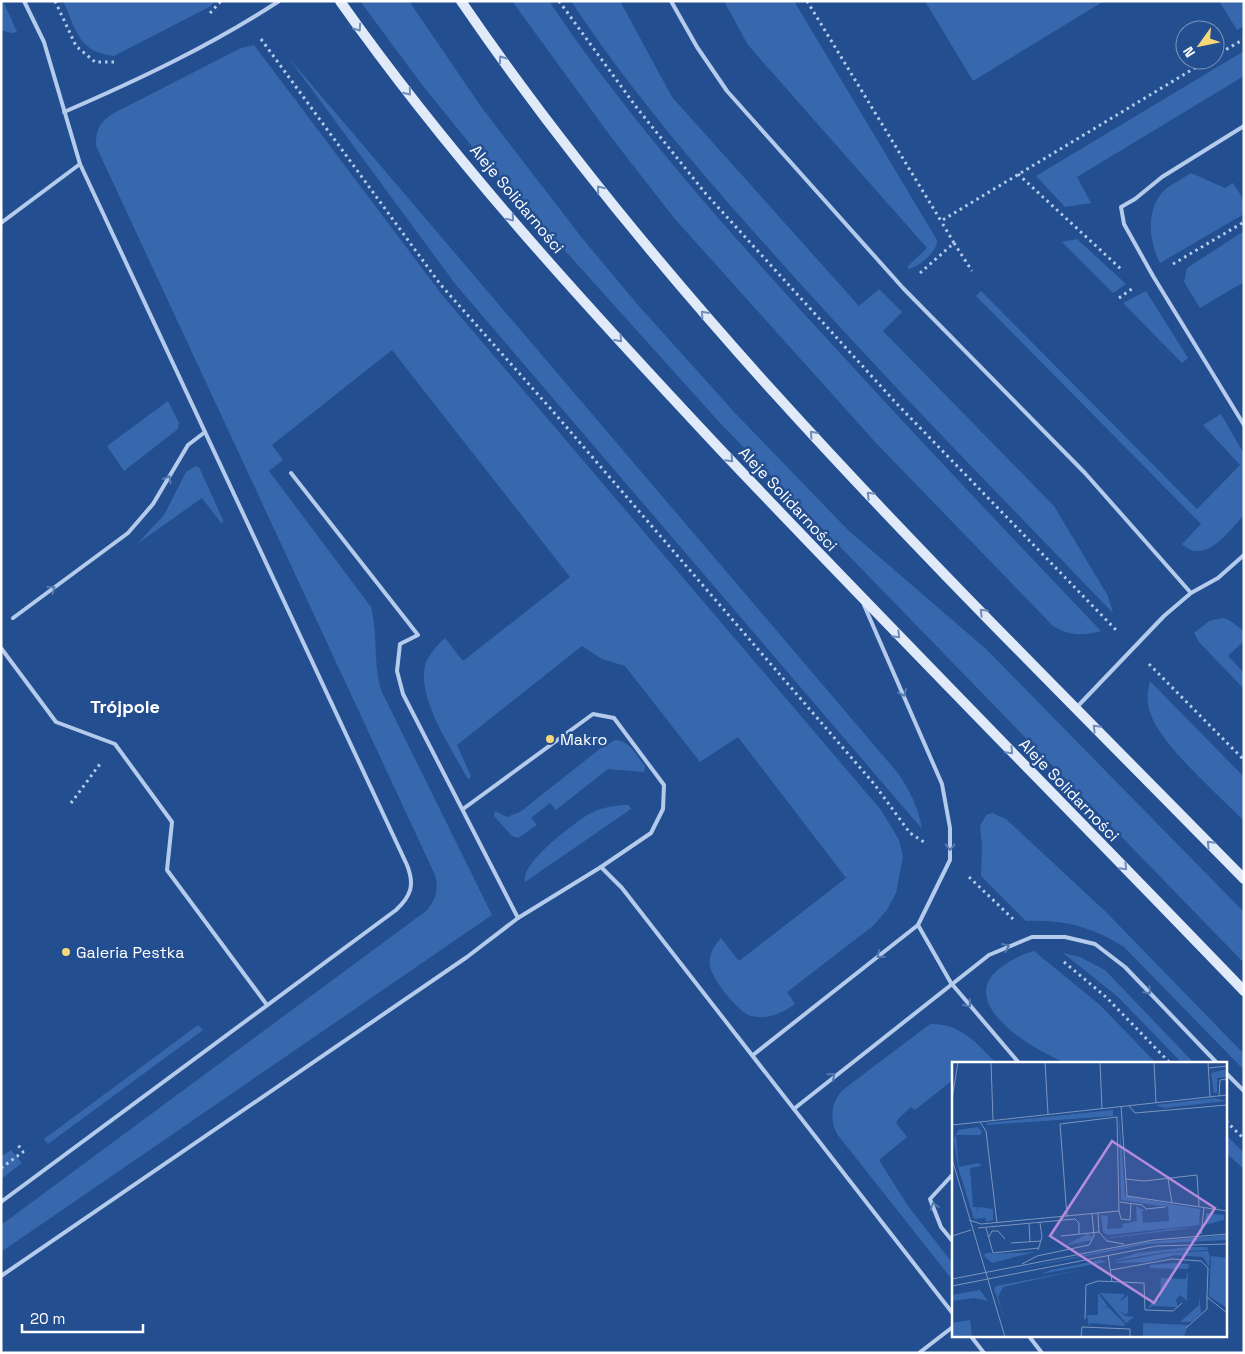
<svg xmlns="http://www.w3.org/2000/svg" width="1245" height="1354" font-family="'Space Grotesk',sans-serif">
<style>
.green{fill:#3768ad}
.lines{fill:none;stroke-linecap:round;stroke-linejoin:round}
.path{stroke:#b4cbec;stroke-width:3;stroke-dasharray:2.5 4;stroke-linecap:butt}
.lane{stroke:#b4cbec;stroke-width:4}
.secondary{stroke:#e0eaf9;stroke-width:10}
.oneway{stroke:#6f8cba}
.oneway2{stroke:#567ab0}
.poi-dot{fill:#f7d778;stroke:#234e90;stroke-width:2}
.labels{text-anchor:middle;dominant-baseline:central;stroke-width:5;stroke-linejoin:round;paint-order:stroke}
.street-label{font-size:16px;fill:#fff;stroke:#234e90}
.poi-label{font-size:16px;fill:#fff;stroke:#234e90;text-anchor:start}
.neighbourhood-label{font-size:18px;font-weight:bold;fill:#fff;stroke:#234e90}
.inset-road{fill:none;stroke:#7b95bc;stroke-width:1}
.view{fill:#b68bdc;fill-opacity:0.15;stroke:#b68bdc;stroke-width:2.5}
.inset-edge{fill:none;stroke:#fff;stroke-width:2.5}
</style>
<rect width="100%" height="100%" fill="#234e90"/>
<g class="green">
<polygon points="1,1 3,1 17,32 11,33 1,30"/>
<path d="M63,1H215L211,6L114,56C78,52 77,31 63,1Z"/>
<polygon points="360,1 409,1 482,108 582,238 638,305 735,413 848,530 986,649 1244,912 1244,963 720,423 479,155 423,86"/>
<path d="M512,1H549C622,110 708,208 796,305C896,415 998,523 1101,631C1082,636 1070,636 1053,626L877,444L674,218L611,137Z"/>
<path d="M571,1H620L672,97L859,306L879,289L902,312L883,331L1054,506L1108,596L1113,613C1006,502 899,393 796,279C716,190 637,101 571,1Z"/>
<path d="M724,1H794L937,240C938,251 920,266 909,269L907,267L927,248L748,45Z"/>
<polygon points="925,1 1104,1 973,81"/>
<polygon points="1219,1 1244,1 1244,26 1237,30"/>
<path d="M254,45L443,296L881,810L899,840L903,857L896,893L887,910L873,926L787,992L795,1004C782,1013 768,1020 751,1016C738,1012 712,979 710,966C708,955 714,946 721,938L739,961L846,878L738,737L700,762L625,666L602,659L582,646L457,745L471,776L469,779L467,778C452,749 417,698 425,666C428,655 436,646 445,638L463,661L570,577L392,350L272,445L283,460L269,471L371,607C378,634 373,663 381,690L492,915L1,1252V1225L426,911C436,900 439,889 435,875L96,146C96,130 99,123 112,114L241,48Z"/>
<polygon points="1244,51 1244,76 1077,177 1091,203 1065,207 1036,176"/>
<path d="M288,57L897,772C910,790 918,807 922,829L456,285Z"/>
<path d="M1191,173L1225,188L1233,183L1244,200V214L1160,263C1148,240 1145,205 1168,187C1175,182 1184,178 1191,173Z"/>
<polygon points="1244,231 1244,282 1200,308 1184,282 1187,268"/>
<polygon points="1077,239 1126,284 1113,293 1062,242"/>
<path d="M981,291L1197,509L1240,465L1203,425L1221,414L1244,454V515C1229,531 1205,566 1182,544L1201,524L976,296Z"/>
<polygon points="1146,291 1188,358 1182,363 1123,303"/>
<polygon points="168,401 179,423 178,429 124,471 107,446"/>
<polygon points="196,466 199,467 223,520 222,524 202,498 137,544 164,515 186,472"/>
<polygon points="1222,618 1229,620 1244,631 1244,641 1228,656 1244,673 1244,689 1199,642 1194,633 1209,621"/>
<path d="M1150,681L1244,777V821C1219,795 1162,746 1151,715C1146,703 1147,693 1150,681Z"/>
<path d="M615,740C631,741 636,756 645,766L644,772L608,769L556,810L550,803L531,818L537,825L518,838L512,836L494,816L495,811L507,817L520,812L601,748Z"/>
<path d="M623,805H629L631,809L525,882C519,864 574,823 589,814C600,808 611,806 623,805Z"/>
<path d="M992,813L1006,819L1106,912L1244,1054V1070L1124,947C1093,927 1063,919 1026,921L981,876L982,847L980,826L986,815Z"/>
<path d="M1034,951L1100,1005L1156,1063C1138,1063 1077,1067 1064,1062C1032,1050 951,1000 1003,966C1013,959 1023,954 1034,951Z"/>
<polygon points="1063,953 1080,957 1105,970 1194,1063 1182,1063 1117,996"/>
<path d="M930,1024C960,1023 977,1043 996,1063H954V1079L915,1110L911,1107L898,1119L896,1123L907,1137L879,1160L908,1206L954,1265V1282L837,1134C829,1118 831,1101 844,1089Z"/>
<polygon points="198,1025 203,1030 48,1144 44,1139"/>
<polygon points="1226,1135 1244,1153 1244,1169 1226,1153"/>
<polygon points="11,1150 22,1163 1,1179 1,1157"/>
</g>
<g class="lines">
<g class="path">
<polyline points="55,1 76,46 95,62 115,62"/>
<polyline points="559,1 637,108 706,194 897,404 1117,631"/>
<polyline points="807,1 941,221 1208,60"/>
<polyline points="210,13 221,1"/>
<polyline points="261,39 440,284 550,408 875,785 910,833 927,844"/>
<polyline points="1215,56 1244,39"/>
<polyline points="1018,174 1121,269"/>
<polyline points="954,243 972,271"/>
<polyline points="1173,264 1244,222"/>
<polyline points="920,273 954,243 941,221"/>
<polyline points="1119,298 1133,288"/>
<polyline points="1149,664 1244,760"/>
<polyline points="71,803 100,764"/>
<polyline points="969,877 1013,919"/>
<polyline points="1064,962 1106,997 1170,1063"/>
<polyline points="1226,1121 1244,1139"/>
<polyline points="1,1168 23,1152 18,1145"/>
</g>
<g class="lane">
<polyline points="671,1 697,47 727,91 903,288 1085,473 1191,593"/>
<path d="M64,112C138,80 212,45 279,1"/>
<polyline points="1244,126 1162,177 1135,199 1121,207 1124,224 1153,276 1244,425"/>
<polyline points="1,223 80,164"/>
<polyline points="291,473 418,635 400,644 397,671 403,694 518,918"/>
<polyline points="864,605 942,784 950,828 950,860 918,925 951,983 1019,1063"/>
<polyline points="13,618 128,533 153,504 188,445 205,432"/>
<polyline points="1,648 56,722 115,744 172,822 167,870 267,1005"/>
<polyline points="1076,708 1164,616 1191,593 1218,578 1244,555"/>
<polyline points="463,809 593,714 614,718 664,785 663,809 651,833 601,867"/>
<polyline points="753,1055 918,925"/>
<polyline points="1226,1073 1244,1091"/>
<polyline points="795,1108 989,955 1032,937 1065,937 1095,944 1125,967 1217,1063"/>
<polyline points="954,1173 930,1199 941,1227 954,1243"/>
<path d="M1,1202L396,910C411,896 415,885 407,865L80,164L44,42L24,1"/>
<polyline points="1,1276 467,957 518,918 601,867 622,888 954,1315"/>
<polyline points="970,1335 984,1353"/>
<polyline points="1028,1335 1042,1353"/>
<polyline points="919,1353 954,1326"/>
</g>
<g class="secondary">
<path d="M340,1C452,160 586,306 719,448C892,631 1069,809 1244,991"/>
<path d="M461,1C683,326 970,599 1244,879"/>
</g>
</g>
<defs><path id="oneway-chevron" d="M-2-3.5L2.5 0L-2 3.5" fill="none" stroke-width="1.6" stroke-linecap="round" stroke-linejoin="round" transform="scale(1.25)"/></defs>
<g class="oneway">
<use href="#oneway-chevron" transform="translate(358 28) rotate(55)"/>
<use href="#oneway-chevron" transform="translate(502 59) rotate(-125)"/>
<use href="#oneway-chevron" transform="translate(408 92) rotate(51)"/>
<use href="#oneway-chevron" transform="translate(600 189) rotate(-129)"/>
<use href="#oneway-chevron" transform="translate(511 218) rotate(51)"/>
<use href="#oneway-chevron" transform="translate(704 314) rotate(-132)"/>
<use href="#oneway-chevron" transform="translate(619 339) rotate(48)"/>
<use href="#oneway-chevron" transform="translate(813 434) rotate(-132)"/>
<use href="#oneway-chevron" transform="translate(730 459) rotate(47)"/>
<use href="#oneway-chevron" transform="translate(870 495) rotate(-134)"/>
<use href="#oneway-chevron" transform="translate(983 612) rotate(-134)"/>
<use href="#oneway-chevron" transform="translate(897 635) rotate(46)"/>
<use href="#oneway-chevron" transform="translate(1096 728) rotate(-134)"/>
<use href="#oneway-chevron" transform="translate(1010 751) rotate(46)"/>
<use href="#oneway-chevron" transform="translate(1210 844) rotate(-134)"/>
<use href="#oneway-chevron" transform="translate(1124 867) rotate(46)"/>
</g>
<g class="oneway2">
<use href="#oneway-chevron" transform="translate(168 479) rotate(-60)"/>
<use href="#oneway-chevron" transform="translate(52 589) rotate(-36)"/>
<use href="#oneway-chevron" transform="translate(903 693) rotate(66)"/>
<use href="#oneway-chevron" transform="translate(950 847) rotate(91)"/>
<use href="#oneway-chevron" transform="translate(1006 947) rotate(-24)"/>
<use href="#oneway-chevron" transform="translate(880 955) rotate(141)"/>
<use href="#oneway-chevron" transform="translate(1148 991) rotate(46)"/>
<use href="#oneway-chevron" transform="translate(968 1004) rotate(49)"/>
<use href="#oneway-chevron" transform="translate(832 1076) rotate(-40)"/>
<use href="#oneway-chevron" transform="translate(934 1206) rotate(-108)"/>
</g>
<g class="poi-dot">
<circle cx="550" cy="739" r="5"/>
<circle cx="66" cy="952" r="5"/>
</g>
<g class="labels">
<g class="street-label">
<text transform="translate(517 199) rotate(50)">Aleje Solidarności</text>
<text transform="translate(788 499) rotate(47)">Aleje Solidarności</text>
<text transform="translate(1069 790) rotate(46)">Aleje Solidarności</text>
</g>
<g class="poi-label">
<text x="560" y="739">Makro</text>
<text x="76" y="952">Galeria Pestka</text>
</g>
<g class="neighbourhood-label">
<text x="125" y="706">Trójpole</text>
</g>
</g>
<g transform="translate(952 1062)">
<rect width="275" height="275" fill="#234e90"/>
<path d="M275,7V15L265,16V31H262L259,11ZM263,36L275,39L212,46L203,43ZM161,48V54L35,63V61ZM167,51L173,134L248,147L247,163L156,173L151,170L149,153L156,154L155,167L170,166L171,162L185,159L184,144L193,149H190L191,161L217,159L216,145L169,138ZM26,65L30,70L28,73H4L7,105L26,101L30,104L18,106L21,145H25L26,152V145L41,147V158L34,160V156L22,157L6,105L2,77L6,68ZM254,151L272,153V158L253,163ZM245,165L160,176H154L219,167ZM135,172L140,174V178L89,188L114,183ZM275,173V178L195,182L43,212L195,180ZM237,185H255L256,188L213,190L161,199L186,191ZM256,189L258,194L257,205L251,195L223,193L195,200L161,201L214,191ZM38,190L40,192L83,190L40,201L31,193ZM259,194L275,196V246L257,234ZM149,198L154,200L89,212L99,208ZM223,201L237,202L236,207L200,206H198V203ZM132,207L51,225L46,235L52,256L42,227L44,224ZM236,209L235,239L228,233L224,238L226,245L200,244L196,247L200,239L208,238L209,216L234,217ZM28,228L36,239L22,236L0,239V233ZM146,231L155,243L147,251L155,244L173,262L172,264L139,261L137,264L135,253H146ZM148,231L173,232L168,240L176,233V250L174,253L166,248L173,254L182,255L174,261ZM247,234L249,251L239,260H228L247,243ZM18,258L20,275H0V261ZM191,261L236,263L232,275H191Z" fill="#3768ad"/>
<path class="inset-road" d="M39,0L41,58M93,0L96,52M148,0L150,47M202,0L204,41M256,0L258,35M257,6L275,4M267,34L268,18L274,17L275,26M0,37L6,0M169,44L175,134L275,149M177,44L183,51L275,43M28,60L34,69L45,161M0,63L275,33M0,97L53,275M173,117L192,119L245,113L247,144M216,117L220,141M168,140L190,143L194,147L213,145M167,149L169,157L178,158L179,141M146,151L147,170M17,158L29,162L167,149L165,55L108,62L115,154M77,162L78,180M26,166L123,157L127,161V172M34,166L41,191L87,186M249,172L252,146M0,174L19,168M109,174L147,170L155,179L172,182M37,175L40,169H46L53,177M59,181L89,179M86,188L90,175L88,161M156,193L160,220M70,202L85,194L137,183L142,174L140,152M159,208L220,197L249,199L256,206L255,235L275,251M0,217L201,178L275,172M0,224L205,184L275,182M133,257L134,223L146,219L192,221L193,248L221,249L230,241M234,266L255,247V235M129,275L130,265L178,267V275"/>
<path class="view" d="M160,79L263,146L202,241L98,174Z"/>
<rect width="275" height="275" class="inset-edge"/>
</g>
<rect width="1245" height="1354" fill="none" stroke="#ffffff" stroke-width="5"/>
<g transform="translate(1200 45) rotate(237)"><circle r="24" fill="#234e90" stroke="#7b95bc"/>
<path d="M0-4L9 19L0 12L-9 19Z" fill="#f7d778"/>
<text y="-8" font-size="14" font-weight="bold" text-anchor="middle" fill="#ffffff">N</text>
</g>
<path d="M22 1324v8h121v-8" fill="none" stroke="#ffffff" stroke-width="2.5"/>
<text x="30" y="1324" font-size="15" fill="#ffffff" stroke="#234e90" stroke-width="4" paint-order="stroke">20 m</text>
</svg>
